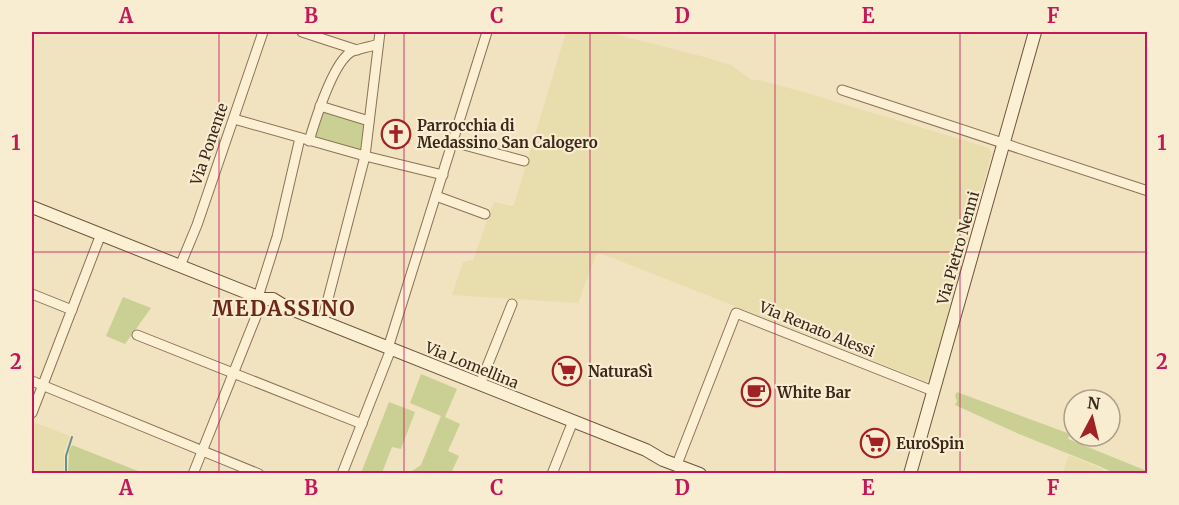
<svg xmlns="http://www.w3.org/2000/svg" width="1179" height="505" font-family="Merriweather,serif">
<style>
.farmland{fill:#e8ddad}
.green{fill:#cad093}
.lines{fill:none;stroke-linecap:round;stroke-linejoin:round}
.stream{stroke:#6a9287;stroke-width:2}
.street-casing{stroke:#8c7257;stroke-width:11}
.secondary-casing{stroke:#6e533a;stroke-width:14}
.street{stroke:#fbefd4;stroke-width:9}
.secondary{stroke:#fbefd4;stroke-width:12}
.grid{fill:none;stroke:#c2185b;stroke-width:1.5;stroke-opacity:0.55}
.labels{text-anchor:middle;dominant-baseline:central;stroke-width:4.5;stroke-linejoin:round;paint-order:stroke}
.poi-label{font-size:15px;font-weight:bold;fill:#3b2a1c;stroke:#f8ecd1;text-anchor:start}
.street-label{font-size:15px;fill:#3b2a1c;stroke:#f8ecd1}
.district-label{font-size:21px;font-weight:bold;letter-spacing:1.5px;fill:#6b2818;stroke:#f8ecd1}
.neatline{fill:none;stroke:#c2185b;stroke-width:2}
.grid-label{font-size:20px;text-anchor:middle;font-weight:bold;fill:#c2185b}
</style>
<rect width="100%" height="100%" fill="#f1e2c0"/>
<g class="farmland">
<polygon points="566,32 607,32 704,57 731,65 751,80 759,80 810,94 989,148 991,155 930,380 925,381 600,253 596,255 578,303 452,295 463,262 473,260 494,202 512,206 514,205"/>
<polygon points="36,423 70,436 64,452 64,473 32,473 32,425"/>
<polygon points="1071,456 1098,467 1109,473 1063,473 1068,457"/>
</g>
<g class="green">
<polygon points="322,109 365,122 361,152 312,138"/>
<polygon points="123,297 151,308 125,344 106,336"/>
<polygon points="421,374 457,389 445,417 460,424 448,451 459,456 451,473 413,473 412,471 421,465 441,416 410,403"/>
<polygon points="957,392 1070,434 1068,439 1147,471 1147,473 1114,473 1099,466 1019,434 955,405 957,401 955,396"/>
<polygon points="389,402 415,412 401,449 392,447 382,473 361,473"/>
<polygon points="72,445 143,473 68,473 69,451"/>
</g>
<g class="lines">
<polyline class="stream" points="66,474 66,456 72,437"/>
<g class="street-casing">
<g id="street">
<polyline points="302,32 357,50"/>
<polyline points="842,90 1148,191"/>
<polyline points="320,106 369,121"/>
<polyline points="234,119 365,156 443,175"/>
<path d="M309,141C315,121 333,63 351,52C356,49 371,47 378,44"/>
<polyline points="453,142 524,161"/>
<polyline points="436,196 485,214"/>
<polyline points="180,266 197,225 263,32"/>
<polyline points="32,294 72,310"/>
<polyline points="258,297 277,237 300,138"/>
<polyline points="322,322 365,156 380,32"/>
<polyline points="137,335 362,424"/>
<polyline points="388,348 487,32"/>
<polyline points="32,381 259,474"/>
<polyline points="480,384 512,304"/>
<polyline points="32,413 101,234"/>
<polyline points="679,459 736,313 933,391"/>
<polyline points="193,474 263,299"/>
<polyline points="342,474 391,349"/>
<polyline points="552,474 573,421"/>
</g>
</g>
<g class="secondary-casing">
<g id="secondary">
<polyline points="32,207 263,299 273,299 286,307 646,450 663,460 700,474"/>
<polyline points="910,474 1035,32"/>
</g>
</g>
<use href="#street" class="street"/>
<use href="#secondary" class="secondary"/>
</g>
<path class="grid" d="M219,32V474M404,32V474M590,32V474M775,32V474M960,32V474M32,252H1148"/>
<defs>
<g id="church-ring" transform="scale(1.5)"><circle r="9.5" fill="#f8ecd1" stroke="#a02225" stroke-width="1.5"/><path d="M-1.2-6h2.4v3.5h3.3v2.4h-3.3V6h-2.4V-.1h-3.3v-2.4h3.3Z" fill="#a02225"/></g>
<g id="supermarket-ring" transform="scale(1.5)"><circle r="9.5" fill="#f8ecd1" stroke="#a02225" stroke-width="1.5"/><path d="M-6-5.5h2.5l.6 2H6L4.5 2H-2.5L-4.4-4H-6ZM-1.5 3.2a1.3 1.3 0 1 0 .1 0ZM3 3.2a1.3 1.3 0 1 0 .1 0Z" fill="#a02225"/></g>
<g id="cafe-ring" transform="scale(1.5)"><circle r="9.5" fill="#f8ecd1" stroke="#a02225" stroke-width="1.5"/><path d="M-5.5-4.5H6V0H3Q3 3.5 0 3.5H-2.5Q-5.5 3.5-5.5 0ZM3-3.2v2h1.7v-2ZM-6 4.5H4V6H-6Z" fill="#a02225"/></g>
</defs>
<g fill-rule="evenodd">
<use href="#church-ring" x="396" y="134"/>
<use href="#supermarket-ring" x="567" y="371"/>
<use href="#cafe-ring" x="756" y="392"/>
<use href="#supermarket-ring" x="875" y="443"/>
</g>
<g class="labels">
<g class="poi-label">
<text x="417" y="125">Parrocchia di<tspan x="417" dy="17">Medassino San Calogero</tspan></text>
<text x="588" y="371">NaturaSì</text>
<text x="777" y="392">White Bar</text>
<text x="896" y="443">EuroSpin</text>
</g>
<g class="street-label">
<text transform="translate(209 144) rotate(-71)">Via Ponente</text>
<text transform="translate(958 248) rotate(-74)">Via Pietro Nenni</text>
<text transform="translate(817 329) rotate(22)">Via Renato Alessi</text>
<text transform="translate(472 365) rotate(22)">Via Lomellina</text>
</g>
<g class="district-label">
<text x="284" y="308">MEDASSINO</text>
</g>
</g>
<rect width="1179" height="505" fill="none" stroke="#f8ecd1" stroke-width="66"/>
<g transform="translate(1092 418) rotate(7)"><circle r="28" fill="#f8ecd1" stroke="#ac9e89" stroke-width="1.5"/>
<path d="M0-4.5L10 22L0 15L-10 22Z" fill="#a02225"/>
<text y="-9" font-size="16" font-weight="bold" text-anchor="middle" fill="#3b2a1c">N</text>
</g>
<rect x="33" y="33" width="1113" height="439" class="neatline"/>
<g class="grid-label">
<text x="126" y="23">A</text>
<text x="311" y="23">B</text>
<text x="497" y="23">C</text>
<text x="682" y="23">D</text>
<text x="868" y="23">E</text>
<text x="1053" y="23">F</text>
<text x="16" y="150">1</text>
<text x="1162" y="150">1</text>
<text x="16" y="369">2</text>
<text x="1162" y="369">2</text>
<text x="126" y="495">A</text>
<text x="311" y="495">B</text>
<text x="497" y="495">C</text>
<text x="682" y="495">D</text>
<text x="868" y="495">E</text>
<text x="1053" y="495">F</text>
</g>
</svg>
